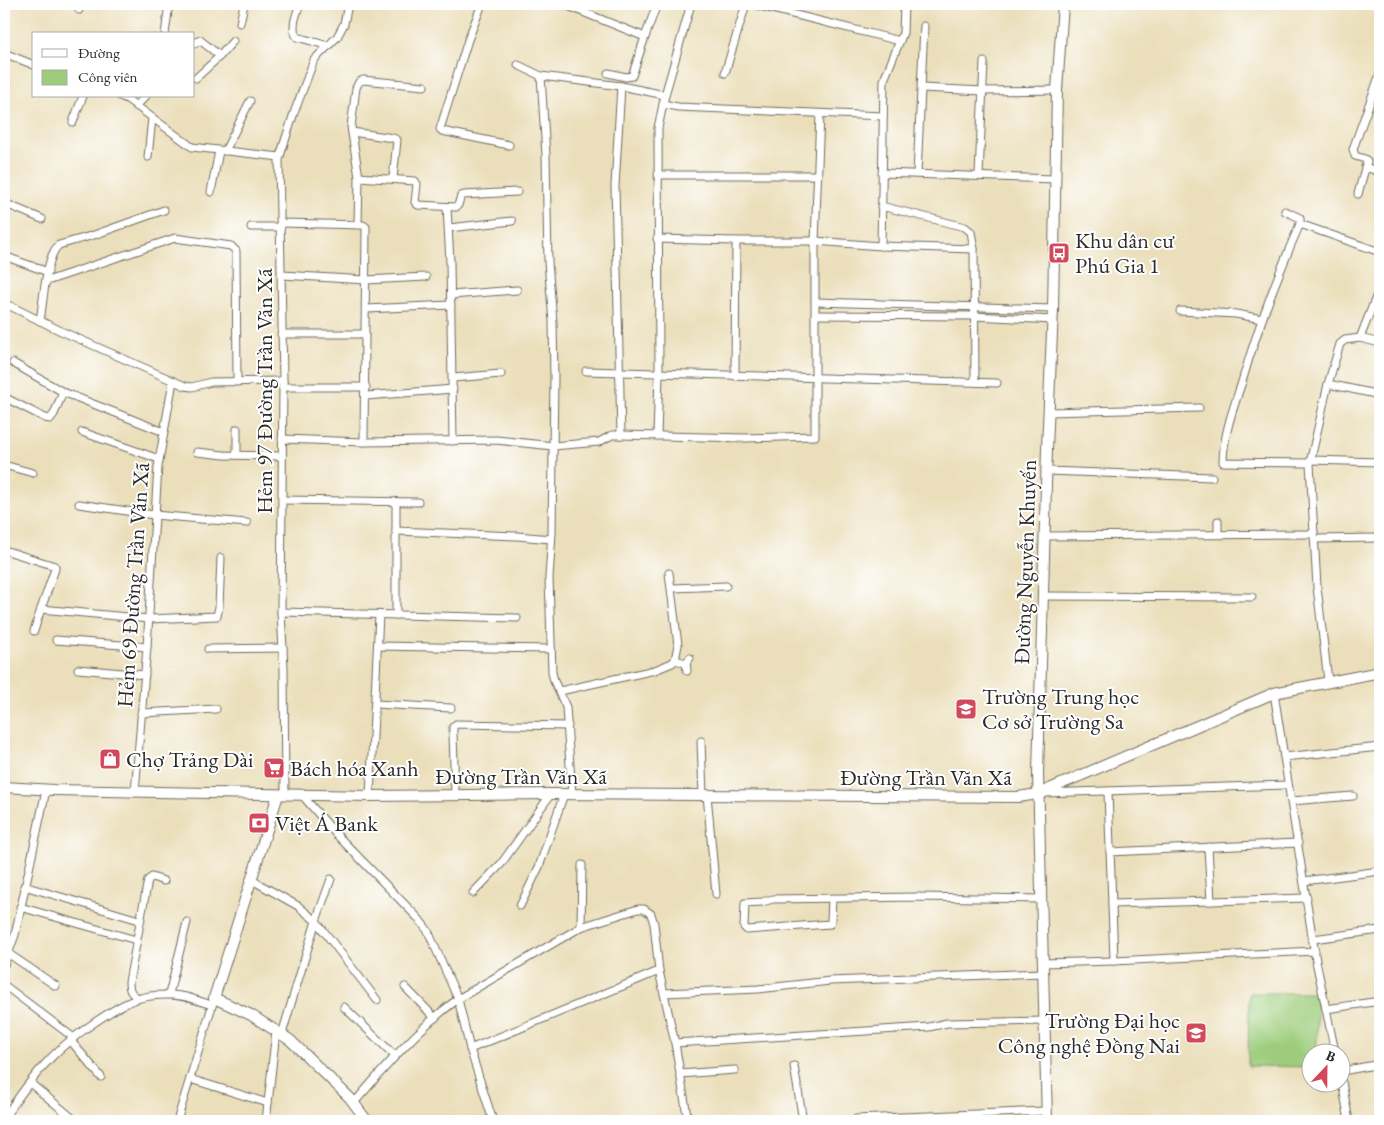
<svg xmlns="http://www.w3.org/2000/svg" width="1384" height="1125" font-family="'EB Garamond',serif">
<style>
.green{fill:#9dcd7c;stroke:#647c54}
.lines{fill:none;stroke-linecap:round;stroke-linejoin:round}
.street-casing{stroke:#6e6a5d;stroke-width:9}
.secondary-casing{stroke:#6e6a5d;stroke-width:12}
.street{stroke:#fff;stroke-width:7}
.secondary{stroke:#fff;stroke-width:10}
.labels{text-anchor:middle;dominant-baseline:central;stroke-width:4;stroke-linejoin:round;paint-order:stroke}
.poi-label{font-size:22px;fill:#2b2b2b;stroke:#fff;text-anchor:start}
.street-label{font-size:22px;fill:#2b2b2b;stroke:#fff}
</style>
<rect width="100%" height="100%" fill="#fff"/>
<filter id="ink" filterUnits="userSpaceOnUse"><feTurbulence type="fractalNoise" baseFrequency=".02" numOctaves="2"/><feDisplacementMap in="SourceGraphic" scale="10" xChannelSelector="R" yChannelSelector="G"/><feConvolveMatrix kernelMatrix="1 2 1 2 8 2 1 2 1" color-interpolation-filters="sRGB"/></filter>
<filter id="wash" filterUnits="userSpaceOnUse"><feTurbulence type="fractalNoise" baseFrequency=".0096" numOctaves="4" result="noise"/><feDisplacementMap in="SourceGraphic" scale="20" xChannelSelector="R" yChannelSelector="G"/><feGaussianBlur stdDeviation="1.12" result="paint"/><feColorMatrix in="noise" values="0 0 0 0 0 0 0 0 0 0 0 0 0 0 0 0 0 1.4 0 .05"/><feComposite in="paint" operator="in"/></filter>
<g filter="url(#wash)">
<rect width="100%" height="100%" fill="#ebdfbb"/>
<polygon class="green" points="1249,993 1317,993 1317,1052 1312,1052 1311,1067 1248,1066"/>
</g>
<g filter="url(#ink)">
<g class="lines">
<g class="street-casing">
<g id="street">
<path d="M300,4C297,13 290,28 297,37L329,46"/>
<polyline points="482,4 468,40 440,129 442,131 509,145"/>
<polyline points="563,4 645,37 657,4"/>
<polyline points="752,4 900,41"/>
<polyline points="79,10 80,4"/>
<polyline points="240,23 244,4"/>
<polyline points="165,34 169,4"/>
<polyline points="194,44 200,40 220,56"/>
<polyline points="4,53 34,65"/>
<polyline points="518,65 541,76 546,155 548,262 553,322 554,377 552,533 549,578 552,672 554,681 566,707 572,795"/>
<polyline points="608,73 626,77 632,76 645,37"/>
<polyline points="725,73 746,4"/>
<polyline points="541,76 621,86 665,95"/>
<polyline points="196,78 220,56 233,41"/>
<polyline points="922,88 983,91 1057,90"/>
<polyline points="120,96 127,99 192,147 280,157"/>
<polyline points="663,104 678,107 883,116"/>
<polyline points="136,106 146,96"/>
<polyline points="73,122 83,96"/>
<polyline points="352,132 393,138 397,140 393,179"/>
<polyline points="225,151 250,101"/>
<polyline points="148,157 152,118"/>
<polyline points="1365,167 1380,172"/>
<polyline points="882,173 1055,179"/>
<polyline points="917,174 924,26"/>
<polyline points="659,175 818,175"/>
<polyline points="979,175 984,62"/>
<polyline points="359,177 415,181 417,184 415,202 418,205 456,207 458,205 461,196 464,195 517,192"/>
<polyline points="211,192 219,151"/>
<polyline points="1358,194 1367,161 1365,159 1355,156 1353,149 1380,74"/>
<polyline points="4,203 42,219"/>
<polyline points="881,206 965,227 971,232 974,249 975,382"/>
<polyline points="447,207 450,262 453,441"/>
<path d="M1285,211L1300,218V224C1277,276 1257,330 1241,385C1233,409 1223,437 1223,462L1310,463"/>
<polyline points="281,223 363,225 366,227 364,442"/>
<polyline points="1300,224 1380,252"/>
<polyline points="358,225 359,177 351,127 356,88 359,82 363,80 424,86"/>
<polyline points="251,227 281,227"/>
<polyline points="449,228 512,221"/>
<polyline points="657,239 736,241 815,241 881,246 974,249"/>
<polyline points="881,246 884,80 903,33 904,4"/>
<polyline points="4,256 48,272"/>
<polyline points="282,275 366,280 426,277"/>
<polyline points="47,281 175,238 231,246 236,251 237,382"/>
<polyline points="451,295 517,290"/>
<polyline points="816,302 1053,309"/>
<polyline points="4,303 61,331 185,386 192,387 211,382 283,381"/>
<polyline points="366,309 451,305"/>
<polyline points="1180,311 1236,314 1262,319"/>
<polyline points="816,315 974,316 1053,320"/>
<path d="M40,321C43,304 46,254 59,245L94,235L164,210"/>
<polyline points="281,334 365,334"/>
<polyline points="1360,338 1380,343"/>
<polyline points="13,363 63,392"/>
<polyline points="586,371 997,383"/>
<polyline points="735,376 736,241"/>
<polyline points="453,378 501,374"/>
<polyline points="1328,384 1380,395"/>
<polyline points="282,387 366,387"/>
<polyline points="366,396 453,389"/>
<polyline points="4,397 45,418 50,419 54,414 63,392 164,432"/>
<polyline points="1049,412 1199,408"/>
<polyline points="82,432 159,459"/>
<polyline points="621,435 615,186 621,86"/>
<polyline points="657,436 659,374 658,128 665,95 691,4"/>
<polyline points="282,439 364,442 496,440 553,446 599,442 612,435 621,435 745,438 815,436 815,241 820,114"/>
<polyline points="197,452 224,455 282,456"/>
<polyline points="237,455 237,429"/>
<polyline points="1311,460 1380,462"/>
<polyline points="4,465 33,473"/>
<polyline points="1047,471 1212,477"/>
<polyline points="282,500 418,502"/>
<polyline points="79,504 154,515 247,523"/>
<polyline points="396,531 517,536 551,539"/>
<polyline points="1218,534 1218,521"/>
<polyline points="1045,536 1314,534"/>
<polyline points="1315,539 1378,538"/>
<polyline points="4,550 55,566 55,569 41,609 149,619 217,616 219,607 221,558"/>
<polyline points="672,588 726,586"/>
<polyline points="1043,596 1252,597"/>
<polyline points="281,612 517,618"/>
<polyline points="396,615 396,502"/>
<polyline points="34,631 41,609"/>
<polyline points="56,640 147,647"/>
<polyline points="378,646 551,649"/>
<polyline points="208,649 283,648"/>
<polyline points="675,660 686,663 690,658"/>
<polyline points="686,663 687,671"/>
<polyline points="78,669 145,675"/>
<polyline points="1328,681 1317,587 1310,463 1328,384 1340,344 1345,340 1360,338 1380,287"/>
<polyline points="560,691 655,670 672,663 675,660 678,645 669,573"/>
<polyline points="1274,693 1316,961 1335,1052"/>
<polyline points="375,704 451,708"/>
<polyline points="141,713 216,709"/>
<polyline points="701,741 703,795"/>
<polyline points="1284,757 1380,747"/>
<polyline points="135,792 147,647 158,467 173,381"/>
<polyline points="1108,792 1114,961"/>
<polyline points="1044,793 1288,785"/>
<polyline points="285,795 284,668 281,612 283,381 279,159 294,113 314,60 337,37 344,24 348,4"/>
<polyline points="302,795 335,833 418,918 428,931 458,999 470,1049 493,1121"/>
<polyline points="455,795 453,733 453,727 456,724 568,726"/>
<polyline points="707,795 716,894"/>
<polyline points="370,796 379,615"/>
<polyline points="1291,801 1353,796"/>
<polyline points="1208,847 1211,901"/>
<polyline points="1110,852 1298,843"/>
<polyline points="252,880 298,906 316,921 377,1000"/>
<polyline points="1304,881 1380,871"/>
<polyline points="24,886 139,920"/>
<polyline points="473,893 501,864 551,794"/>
<polyline points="832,898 831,921 830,924 747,930 744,927 745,903 762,902 773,899 917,897 1041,899"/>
<polyline points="1112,904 1307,898"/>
<polyline points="520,906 539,867 564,794"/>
<polyline points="20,907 136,940"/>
<polyline points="581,927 582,865"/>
<polyline points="1313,939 1380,930"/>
<polyline points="9,954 56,986"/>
<polyline points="1042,963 1114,961 1315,951"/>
<polyline points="4,965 15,935 46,790"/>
<polyline points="4,985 74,1038"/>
<polyline points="405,987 435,1018"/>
<polyline points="664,993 758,989 830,981 1043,973"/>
<polyline points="169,994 187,922"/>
<path d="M138,998C131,993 129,991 129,982L148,880L152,877L164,881"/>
<polyline points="344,1007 395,1056"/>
<polyline points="1326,1009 1380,1001"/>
<polyline points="282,1034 316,921 331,879"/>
<polyline points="71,1041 101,1077"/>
<polyline points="675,1043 929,1027 947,1023 1044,1021"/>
<polyline points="470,1049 659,971"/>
<polyline points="794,1066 803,1121"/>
<polyline points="1342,1071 1380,1064"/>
<polyline points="680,1074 735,1070"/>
<polyline points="190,1079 268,1103"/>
<polyline points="1342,1082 1349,1121"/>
<polyline points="30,1083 76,1121"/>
<path d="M354,1103C386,1066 418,1028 458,999L581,927L638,909H644L651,914L654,924L659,971L675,1043L688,1121"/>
<path d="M4,1118C18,1098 32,1077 49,1060C65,1042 114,1006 137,999C146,996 158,995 167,995C183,994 198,1001 212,1005"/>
<polyline points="856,1119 1046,1111"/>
<polyline points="177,1121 213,1003"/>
<polyline points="266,1121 276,1031"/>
<polyline points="774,1121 803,1120"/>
<polyline points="1376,1121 1380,1120"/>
</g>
</g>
<g class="secondary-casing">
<g id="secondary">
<polyline points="4,787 54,790 370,796 551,794 1018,797 1038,794"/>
<polyline points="1043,793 1047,790 1274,693 1380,672"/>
<polyline points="278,795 214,998 251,1015 290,1040 350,1098 367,1121"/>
<polyline points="1047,1121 1038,773 1047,449 1053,309 1057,90 1063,4"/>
</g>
</g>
<use href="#street" class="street"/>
<use href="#secondary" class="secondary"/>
</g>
</g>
<defs>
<g id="bus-square" transform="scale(1.125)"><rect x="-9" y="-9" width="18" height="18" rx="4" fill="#d1495b" stroke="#fff"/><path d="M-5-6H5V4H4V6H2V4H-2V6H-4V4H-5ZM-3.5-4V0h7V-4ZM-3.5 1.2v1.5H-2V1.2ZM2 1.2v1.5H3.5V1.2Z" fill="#fff"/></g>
<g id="school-square" transform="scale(1.125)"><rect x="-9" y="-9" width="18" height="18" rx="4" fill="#d1495b" stroke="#fff"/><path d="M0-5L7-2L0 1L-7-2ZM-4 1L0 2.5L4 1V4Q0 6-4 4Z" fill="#fff"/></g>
<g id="shop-square" transform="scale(1.125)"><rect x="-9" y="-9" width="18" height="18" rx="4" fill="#d1495b" stroke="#fff"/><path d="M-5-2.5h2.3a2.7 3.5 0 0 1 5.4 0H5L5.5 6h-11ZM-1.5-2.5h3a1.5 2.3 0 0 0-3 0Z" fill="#fff"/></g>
<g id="supermarket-square" transform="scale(1.125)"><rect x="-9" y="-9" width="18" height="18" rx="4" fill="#d1495b" stroke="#fff"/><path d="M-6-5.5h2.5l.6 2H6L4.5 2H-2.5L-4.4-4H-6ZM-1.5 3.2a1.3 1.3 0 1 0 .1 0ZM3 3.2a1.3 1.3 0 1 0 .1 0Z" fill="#fff"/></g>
<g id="bank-square" transform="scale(1.125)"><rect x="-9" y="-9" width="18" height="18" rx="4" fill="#d1495b" stroke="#fff"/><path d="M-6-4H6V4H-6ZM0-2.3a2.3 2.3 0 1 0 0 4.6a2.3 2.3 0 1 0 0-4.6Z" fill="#fff"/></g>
<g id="university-square" transform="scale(1.125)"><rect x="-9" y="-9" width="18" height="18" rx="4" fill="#d1495b" stroke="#fff"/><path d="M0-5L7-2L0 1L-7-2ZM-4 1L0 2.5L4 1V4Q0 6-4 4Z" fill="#fff"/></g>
</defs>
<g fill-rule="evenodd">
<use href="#bus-square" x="1059" y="253"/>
<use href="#school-square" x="966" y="709"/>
<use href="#shop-square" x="110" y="759"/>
<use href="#supermarket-square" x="274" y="768"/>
<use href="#bank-square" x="259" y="823"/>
<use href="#university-square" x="1196" y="1033"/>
</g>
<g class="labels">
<g class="poi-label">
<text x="1075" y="240">Khu dân cư<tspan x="1075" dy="25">Phú Gia 1</tspan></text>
<text x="982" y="696">Trường Trung học<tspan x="982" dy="25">Cơ sở Trường Sa</tspan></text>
<text x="126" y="759">Chợ Trảng Dài</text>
<text x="290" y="768">Bách hóa Xanh</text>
<text x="275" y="823">Việt Á Bank</text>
<text x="1180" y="1020" text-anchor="end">Trường Đại học<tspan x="1180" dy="25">Công nghệ Đồng Nai</tspan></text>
</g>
<g class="street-label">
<text transform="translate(264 391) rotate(-90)">Hẻm 97 Đường Trần Văn Xã</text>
<text transform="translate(1025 562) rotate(-88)">Đường Nguyễn Khuyến</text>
<text transform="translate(133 585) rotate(-86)">Hẻm 69 Đường Trần Văn Xã</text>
<text x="521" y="776">Đường Trần Văn Xã</text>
<text x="926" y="777">Đường Trần Văn Xã</text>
</g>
</g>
<rect width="1384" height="1125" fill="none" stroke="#fff" stroke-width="20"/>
<rect x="32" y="32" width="162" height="65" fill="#ffffff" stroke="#aaaaaa"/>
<rect x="42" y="49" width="25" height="8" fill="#ffffff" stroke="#aaaaaa"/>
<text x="78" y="58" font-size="15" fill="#2b2b2b">Đường</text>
<rect x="42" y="70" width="25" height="15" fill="#9dcd7c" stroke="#aaaaaa"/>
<text x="78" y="82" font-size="15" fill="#2b2b2b">Công viên</text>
<g transform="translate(1326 1068) rotate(22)"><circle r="24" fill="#ffffff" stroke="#aaaaaa"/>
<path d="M0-4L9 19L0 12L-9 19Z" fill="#d1495b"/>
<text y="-8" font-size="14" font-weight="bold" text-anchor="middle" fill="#2b2b2b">B</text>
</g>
</svg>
